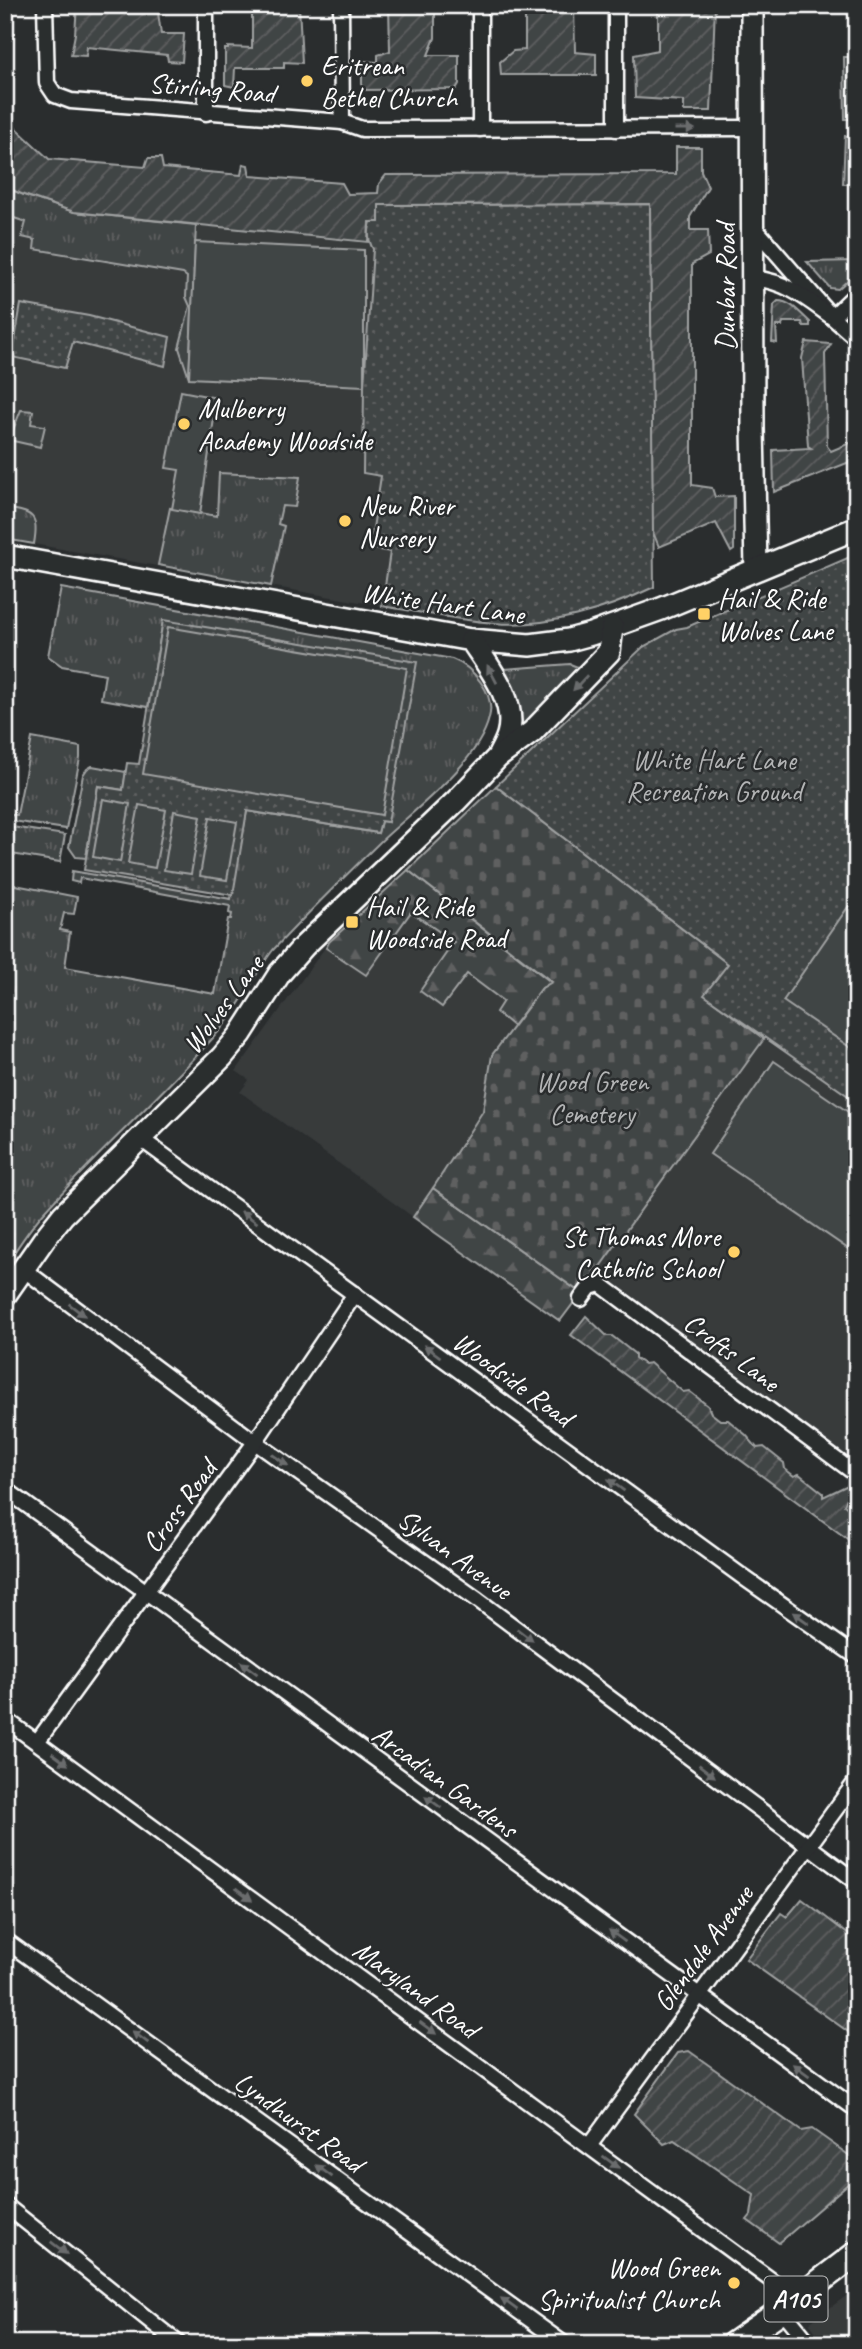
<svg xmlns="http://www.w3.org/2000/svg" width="862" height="2349" font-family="Caveat,sans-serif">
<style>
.built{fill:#373a3b}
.grass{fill:url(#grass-tufts);stroke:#a0a2a2;stroke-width:2}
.forest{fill:url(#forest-firs);stroke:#a0a2a2;stroke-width:2}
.cemetery{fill:url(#cemetery-stones);stroke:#a0a2a2;stroke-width:2}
.park{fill:url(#park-dots);stroke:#a0a2a2;stroke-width:2}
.garden{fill:url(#garden-furrows);stroke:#a0a2a2;stroke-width:2}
.pitch{fill:#414445;stroke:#a0a2a2;stroke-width:2}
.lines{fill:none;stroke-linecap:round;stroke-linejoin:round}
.street-casing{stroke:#fff;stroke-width:19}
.secondary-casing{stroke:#fff;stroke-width:26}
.primary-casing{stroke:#fff;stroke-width:28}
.street{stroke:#2a2d2e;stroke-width:14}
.secondary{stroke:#2a2d2e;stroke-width:21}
.primary{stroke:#2a2d2e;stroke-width:23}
.oneway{fill:#6a6c6d}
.poi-dot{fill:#ffd166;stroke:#2a2d2e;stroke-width:2.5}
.labels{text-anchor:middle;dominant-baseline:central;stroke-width:5;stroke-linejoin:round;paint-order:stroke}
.shield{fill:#2a2d2e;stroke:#bfc0c0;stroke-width:2}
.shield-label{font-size:26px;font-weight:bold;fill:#fff}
.poi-label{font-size:28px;fill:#fff;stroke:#2a2d2e;text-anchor:start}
.street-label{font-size:28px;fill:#fff;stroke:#2a2d2e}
.park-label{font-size:28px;fill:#b3b4b5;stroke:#2a2d2e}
</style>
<defs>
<pattern id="grass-tufts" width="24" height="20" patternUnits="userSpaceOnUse" patternTransform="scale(1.75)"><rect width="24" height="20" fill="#414445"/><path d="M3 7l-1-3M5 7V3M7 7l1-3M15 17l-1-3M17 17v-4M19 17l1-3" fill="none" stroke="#5e6061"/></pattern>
<pattern id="forest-firs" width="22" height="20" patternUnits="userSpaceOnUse" patternTransform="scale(1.75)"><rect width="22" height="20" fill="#414445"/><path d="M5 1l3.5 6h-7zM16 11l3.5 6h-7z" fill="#5e6061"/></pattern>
<pattern id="cemetery-stones" width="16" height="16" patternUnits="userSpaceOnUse" patternTransform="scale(1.75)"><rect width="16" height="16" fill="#414445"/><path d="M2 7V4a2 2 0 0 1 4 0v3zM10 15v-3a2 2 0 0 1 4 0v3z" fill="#5e6061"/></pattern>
<pattern id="park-dots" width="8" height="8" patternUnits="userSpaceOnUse" patternTransform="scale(1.75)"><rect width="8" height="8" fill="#414445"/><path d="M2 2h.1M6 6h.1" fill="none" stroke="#5e6061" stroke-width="1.8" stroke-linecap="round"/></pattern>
<pattern id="garden-furrows" width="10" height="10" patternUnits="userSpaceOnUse" patternTransform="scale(1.75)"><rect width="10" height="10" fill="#414445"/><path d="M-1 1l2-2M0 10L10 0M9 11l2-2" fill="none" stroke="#5e6061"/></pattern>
</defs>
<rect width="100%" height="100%" fill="#2a2d2e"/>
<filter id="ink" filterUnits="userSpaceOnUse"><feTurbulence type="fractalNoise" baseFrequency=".0143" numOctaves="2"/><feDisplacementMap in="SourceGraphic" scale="14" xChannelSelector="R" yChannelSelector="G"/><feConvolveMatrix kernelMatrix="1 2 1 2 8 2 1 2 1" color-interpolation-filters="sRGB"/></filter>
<g filter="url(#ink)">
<g class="built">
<polygon points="5,187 74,212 368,242 373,249 364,386 363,473 381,476 370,548 391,551 382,606 5,539 5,342 10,323 5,322"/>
<polygon points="408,870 552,983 542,988 492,1055 483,1111 413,1217 240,1092 249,1080 236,1071 329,942"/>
<polygon points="764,1039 857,1102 857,1466 598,1270"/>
<polygon points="857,2288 857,2344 825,2344 809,2323"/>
</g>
<g class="grass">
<polygon points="844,57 857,57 857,119 845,119"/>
<polygon points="845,136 857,136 857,184 843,184"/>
<polygon points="5,187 24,195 74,212 196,225 189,378 179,348 190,306 186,297 187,277 183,274 34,249 35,240 22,237 26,222 8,216 5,223"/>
<polygon points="857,261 857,272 838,289 830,288 807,262"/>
<polygon points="21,410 33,411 31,424 45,426 40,447 9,440"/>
<polygon points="219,473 300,477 295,507 282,506 278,524 284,526 271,586 158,565 170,508 217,516"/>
<path d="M5,508C33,513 39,514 34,544L5,539Z"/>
<path d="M61,588L452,659C473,667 496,694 489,718C478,764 412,811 378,844C342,879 307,914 273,950C253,976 241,1006 220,1030C165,1093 102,1148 46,1210C30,1227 18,1247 5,1266V883L77,897L74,914L64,913L60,930L70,932L65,967L215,994L228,919H231L232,914L229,913L230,906L80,878L79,883L71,881L72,871L231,899L247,811L378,833L381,821L387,822L163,621L148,707L101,699L105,674L62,666L48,656Z"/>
<polygon points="570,664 580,668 523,729 519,728 505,669"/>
<polygon points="32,738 80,747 80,758 66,829 5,820 5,814 17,815"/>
<polygon points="92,766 126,772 123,790 98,786 86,858 76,857 69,847 83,775 87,769"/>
<polygon points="5,826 65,835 60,862 5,853"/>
</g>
<g class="forest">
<polygon points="408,870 552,983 542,988 513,1026 496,1012 503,1001 467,974 442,1007 420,991 454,942 411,912 366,975 326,948 329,942"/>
<polygon points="433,1188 581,1293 560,1321 413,1217"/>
</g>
<polygon class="cemetery" points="496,786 728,964 705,995 764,1039 581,1293 433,1188 483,1111 492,1055 542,988 552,982 408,870"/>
<g class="park">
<path d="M650,204L654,587C606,610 547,628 494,623C456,620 419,612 382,606L390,552L370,548L381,476L363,473L364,386L373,249C364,234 371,220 379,205Z"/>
<polygon points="21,304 89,316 170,337 165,366 73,342 65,368 12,357"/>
<polygon points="857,554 857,1102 704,995 728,964 496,786 643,647 676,629 687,627"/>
<polygon points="163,620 417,662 388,822 381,821 378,833 247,811 233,895 84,870 98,786 123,790 127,763 139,764"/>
</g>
<g class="garden">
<polygon points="77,5 157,5 161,34 184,34 182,62 168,61 167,55 87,47 86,56 71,55 75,34"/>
<polygon points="252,5 299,5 302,63 284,62 284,68 235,68 234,87 225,85 225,49 228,49 228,47 252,48"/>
<polygon points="389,5 435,5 435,38 428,55 459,55 459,84 456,89 362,90 362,61 378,62 378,55 390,51"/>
<polygon points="525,5 574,5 575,52 596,54 596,75 501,75 500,62 513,51 525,50"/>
<polygon points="658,5 715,5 711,111 684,111 684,101 635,98 634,55 658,50"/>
<polygon points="5,118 49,159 145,167 148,158 161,158 163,168 241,175 243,164 248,165 250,176 342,183 348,194 378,193 379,184 386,175 676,174 676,147 701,147 701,171 708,187 690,217 690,230 708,230 709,255 692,264 692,485 712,488 715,497 734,496 734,550 731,552 716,523 659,547 653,532 650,204 379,205 379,222 369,222 368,242 74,212 24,195 5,187"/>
<path d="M778,301C791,301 801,314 810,322V326H803L802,322H783L782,326H776L777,343L772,342L774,305Z"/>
<polygon points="806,342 831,344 825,354 827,446 831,451 857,440 857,472 852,461 774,492 773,450 811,448 808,446 802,358"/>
<polygon points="586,1316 607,1336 612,1336 635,1354 635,1358 644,1364 650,1363 683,1392 689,1391 708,1406 711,1413 720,1420 728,1420 746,1435 757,1448 764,1447 784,1463 785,1469 794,1476 799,1474 823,1493 823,1497 848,1485 852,1488 844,1505 857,1515 857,1546 571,1335"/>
<polygon points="802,1899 857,1941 857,2038 746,1959 781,1913 787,1917"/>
<polygon points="689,2051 801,2131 812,2129 857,2161 857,2176 779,2243 747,2220 751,2215 754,2195 674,2140 664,2144 634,2114 678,2053"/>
</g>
<g class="pitch">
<polygon points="195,242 364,250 364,386 189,378"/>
<polygon points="181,391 217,398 200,514 172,509 179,470 166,468"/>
<polygon points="168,627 407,668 382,815 143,774"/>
<polygon points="103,799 130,804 120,862 93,857"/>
<polygon points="139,805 166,810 155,868 128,863"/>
<polygon points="174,811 201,816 191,874 164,870"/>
<polygon points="210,817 237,822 227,880 200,876"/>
<polygon points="857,894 857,1052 783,1001"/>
<polygon points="774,1061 857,1118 857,1255 710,1154"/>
</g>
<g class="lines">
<g class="street-casing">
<g id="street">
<polyline points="45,5 47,83 55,95 71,101 342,122 362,129 753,128"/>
<polyline points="206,5 206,113"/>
<polyline points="341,5 342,122"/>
<polyline points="480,5 480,129"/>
<polyline points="616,5 616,129"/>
<polyline points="754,227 832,317 857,339"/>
<path d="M754,278C789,283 804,297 832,317L857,293"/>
<polyline points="141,1139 743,1577 857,1657"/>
<polyline points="23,1269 255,1442 478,1600 857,1882"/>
<polyline points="581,1299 590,1287 600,1284 857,1475"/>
<polyline points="5,1489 857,2110"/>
<polyline points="5,1719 797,2299"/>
<polyline points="37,1742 255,1442 355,1294"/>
<polyline points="5,1940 564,2344"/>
<polyline points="589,2146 857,1780"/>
<polyline points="5,2205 179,2344"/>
<polyline points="782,2310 810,2344"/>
</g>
</g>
<g class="secondary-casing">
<g id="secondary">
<polyline points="752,5 753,428 756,568"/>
<polyline points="5,556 471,640 530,645 569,640 591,634 661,609 857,528"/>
<path d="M471,640C488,666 518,702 508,735C506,742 502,749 499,755"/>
<polyline points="5,1295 44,1239 63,1215 222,1057 241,1034 280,973 304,946 456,801 498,757 532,732 609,652 612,627"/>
</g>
</g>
<g class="primary-casing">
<polyline id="primary" points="733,2344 782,2310 857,2253"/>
</g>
<use href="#street" class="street"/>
<use href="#secondary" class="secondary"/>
<use href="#primary" class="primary"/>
</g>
<defs><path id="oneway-solid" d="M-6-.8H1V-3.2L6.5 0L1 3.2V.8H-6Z" transform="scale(1.75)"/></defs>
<g class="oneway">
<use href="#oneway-solid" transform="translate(685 129)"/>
<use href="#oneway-solid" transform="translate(492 674) rotate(-118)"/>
<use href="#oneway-solid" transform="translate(580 683) rotate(133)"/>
<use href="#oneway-solid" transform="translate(249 1217) rotate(-144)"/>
<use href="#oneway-solid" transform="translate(77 1310) rotate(37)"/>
<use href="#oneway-solid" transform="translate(432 1351) rotate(-144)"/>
<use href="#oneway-solid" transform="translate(280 1460) rotate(35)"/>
<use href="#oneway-solid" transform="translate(616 1485) rotate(-144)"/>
<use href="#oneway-solid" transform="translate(801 1618) rotate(-145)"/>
<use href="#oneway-solid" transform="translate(525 1635) rotate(37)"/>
<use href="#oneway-solid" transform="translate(249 1668) rotate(-144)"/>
<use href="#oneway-solid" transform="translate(60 1759) rotate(36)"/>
<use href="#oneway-solid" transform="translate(707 1771) rotate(37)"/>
<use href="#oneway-solid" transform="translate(433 1802) rotate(-144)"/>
<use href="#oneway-solid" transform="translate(244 1894) rotate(36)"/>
<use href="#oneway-solid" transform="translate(617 1936) rotate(-144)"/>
<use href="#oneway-solid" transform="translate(428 2028) rotate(36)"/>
<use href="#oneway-solid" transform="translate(140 2037) rotate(-144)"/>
<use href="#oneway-solid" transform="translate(801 2070) rotate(-144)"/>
<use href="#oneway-solid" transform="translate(611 2162) rotate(36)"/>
<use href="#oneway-solid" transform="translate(324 2171) rotate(-144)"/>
<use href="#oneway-solid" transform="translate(59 2248) rotate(38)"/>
<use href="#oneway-solid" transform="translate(509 2304) rotate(-144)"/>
</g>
</g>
<g class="poi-dot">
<circle cx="307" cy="81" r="7"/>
<circle cx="184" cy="424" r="7"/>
<circle cx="345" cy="521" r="7"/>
<rect x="697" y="607" width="14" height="14" rx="3.5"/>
<rect x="345" y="915" width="14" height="14" rx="3.5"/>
<circle cx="734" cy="1252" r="7"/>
<circle cx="734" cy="2283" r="7"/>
</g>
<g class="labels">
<rect class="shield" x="764.5" y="2276.5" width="63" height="45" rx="5"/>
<g class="shield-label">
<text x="796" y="2299">A105</text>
</g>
<g class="poi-label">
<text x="321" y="65">Eritrean<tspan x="321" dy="32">Bethel Church</tspan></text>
<text x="198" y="408">Mulberry<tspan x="198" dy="32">Academy Woodside</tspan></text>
<text x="359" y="505">New River<tspan x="359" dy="32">Nursery</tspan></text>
<text x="718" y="598">Hail &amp; Ride<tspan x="718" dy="32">Wolves Lane</tspan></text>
<text x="366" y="906">Hail &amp; Ride<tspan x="366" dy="32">Woodside Road</tspan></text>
<text x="720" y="1236" text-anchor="end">St Thomas More<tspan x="720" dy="32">Catholic School</tspan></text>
<text x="720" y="2267" text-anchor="end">Wood Green<tspan x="720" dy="32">Spiritualist Church</tspan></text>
</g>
<g class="street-label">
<text transform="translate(212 88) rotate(5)">Stirling Road</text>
<text transform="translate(725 287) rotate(-90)">Dunbar Road</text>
<text transform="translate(443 603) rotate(8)">White Hart Lane</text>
<text transform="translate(223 1004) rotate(-53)">Wolves Lane</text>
<text transform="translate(732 1352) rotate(37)">Crofts Lane</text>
<text transform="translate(513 1379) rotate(36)">Woodside Road</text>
<text transform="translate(179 1506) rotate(-54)">Cross Road</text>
<text transform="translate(455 1554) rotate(36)">Sylvan Avenue</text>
<text transform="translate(445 1781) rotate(36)">Arcadian Gardens</text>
<text transform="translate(703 1948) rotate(-54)">Glendale Avenue</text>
<text transform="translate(416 1989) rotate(36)">Maryland Road</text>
<text transform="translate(299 2122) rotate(36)">Lyndhurst Road</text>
</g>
<g class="park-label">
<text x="714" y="759">White Hart Lane<tspan x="714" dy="32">Recreation Ground</tspan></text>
<text x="592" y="1081">Wood Green<tspan x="592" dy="32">Cemetery</tspan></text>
</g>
</g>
<rect width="862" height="2349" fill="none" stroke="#2a2d2e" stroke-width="28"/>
<rect x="14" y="14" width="834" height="2321" fill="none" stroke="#fff" stroke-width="2.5" filter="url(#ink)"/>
</svg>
